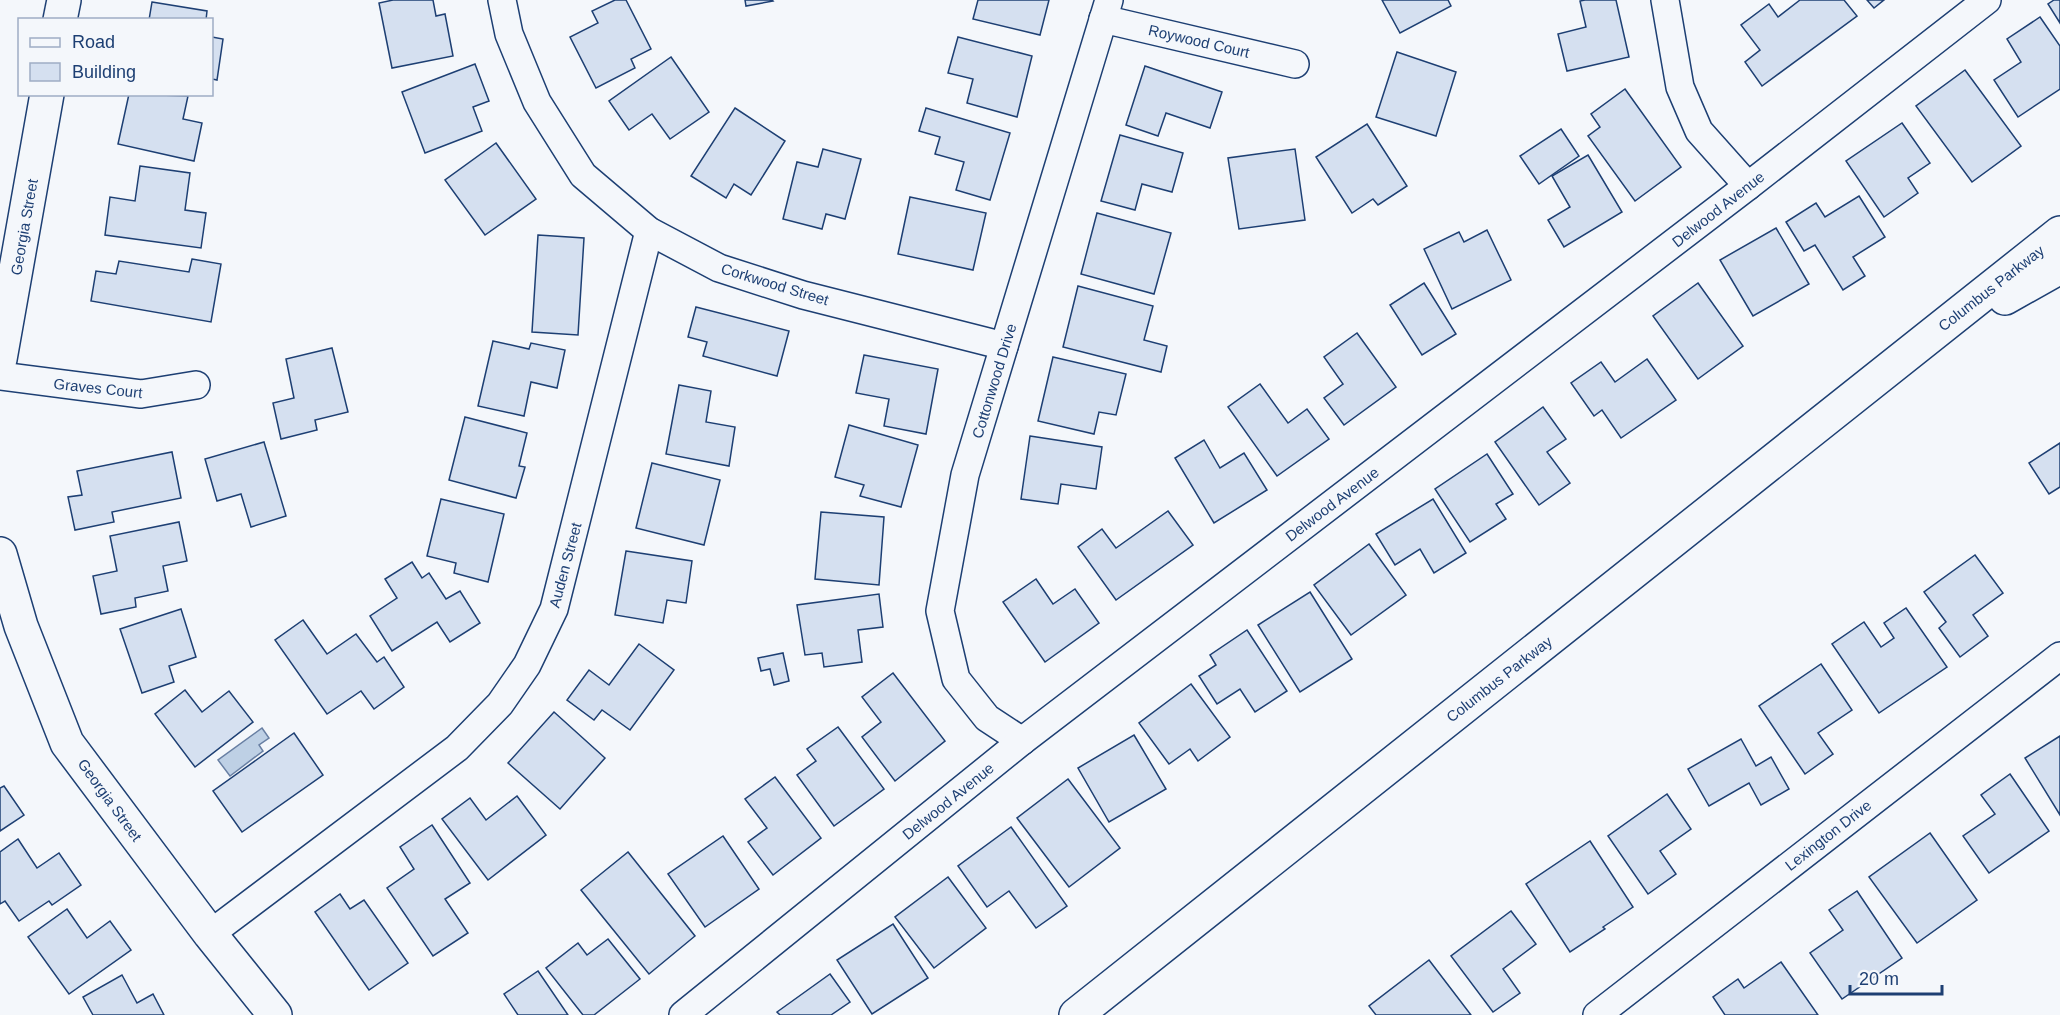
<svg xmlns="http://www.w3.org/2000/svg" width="2060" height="1015" font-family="Helvetica,sans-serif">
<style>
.water{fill:#bed0e5;stroke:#687fa3;stroke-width:1.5}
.building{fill:#d5e0f0;stroke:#1d3f73;stroke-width:1.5}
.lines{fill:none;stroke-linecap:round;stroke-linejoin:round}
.minor-casing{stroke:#1d3f73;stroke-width:30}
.secondary-casing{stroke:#1d3f73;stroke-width:36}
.primary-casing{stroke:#1d3f73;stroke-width:36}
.minor{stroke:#f4f7fb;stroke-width:27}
.secondary{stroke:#f4f7fb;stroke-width:33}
.primary{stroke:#f4f7fb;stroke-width:33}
.labels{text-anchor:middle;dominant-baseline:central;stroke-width:4.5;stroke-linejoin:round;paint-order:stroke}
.street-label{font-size:15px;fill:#1d3f73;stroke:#f4f7fb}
</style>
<rect width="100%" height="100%" fill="#f4f7fb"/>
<polygon class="water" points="262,728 269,738 259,745 263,751 230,776 218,760"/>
<g class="building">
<polygon points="393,0 433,0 436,16 445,14 453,56 392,68 379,3"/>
<polygon points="615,0 626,0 651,49 631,59 635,68 596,88 570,37 598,23 592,11"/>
<polygon points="745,0 772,0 773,1 746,6"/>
<polygon points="978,0 1049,0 1040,35 973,19"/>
<polygon points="1382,0 1448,0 1451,6 1400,33"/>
<polygon points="1585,0 1616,0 1629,57 1567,71 1558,34 1586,27 1580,1"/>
<polygon points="1800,0 1844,0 1857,16 1762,86 1745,62 1760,50 1741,25 1769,4 1778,17"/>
<polygon points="1867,0 1884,0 1874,8"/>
<polygon points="2054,0 2060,0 2060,23 2048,4"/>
<polygon points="152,2 207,11 206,20 149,20"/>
<polygon points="2040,17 2060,46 2060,89 2018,117 1994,80 2021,62 2007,39"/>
<polygon points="212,37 223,39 217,80 212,79"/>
<polygon points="958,37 1032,56 1017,117 967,103 973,79 948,73"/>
<polygon points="1397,52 1456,72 1436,136 1376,117"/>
<polygon points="671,57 709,112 670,139 652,114 629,130 609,101"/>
<polygon points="475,64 489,101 473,107 482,131 425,153 402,92"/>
<polygon points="1145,66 1222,92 1210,128 1166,113 1158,136 1126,125"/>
<polygon points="1965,70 2021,146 1972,182 1916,106"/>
<polygon points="1625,89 1681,167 1635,201 1588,136 1600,127 1591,114"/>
<polygon points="129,94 188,96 183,119 202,123 194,161 118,144"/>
<polygon points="735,108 785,141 751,195 734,184 726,198 691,176"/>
<polygon points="926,108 1010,133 990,200 956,190 964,162 935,154 940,137 919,131"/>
<polygon points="1902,123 1930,163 1908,178 1918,193 1884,217 1846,161"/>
<polygon points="1367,124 1407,186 1378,205 1373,199 1352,213 1316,157"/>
<polygon points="1561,129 1579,156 1539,184 1520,156"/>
<polygon points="1120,135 1183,153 1172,192 1142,184 1135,210 1101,201"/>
<polygon points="496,143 536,199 485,235 445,180"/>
<polygon points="823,149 861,159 845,219 826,214 822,229 783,219 797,162 818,167"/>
<polygon points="1295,149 1305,220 1239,229 1228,158"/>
<polygon points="1588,155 1622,212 1564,247 1548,220 1570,207 1552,176"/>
<polygon points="140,166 190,173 185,210 206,213 201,248 105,235 110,197 135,201"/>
<polygon points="1859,196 1885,237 1853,257 1865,276 1843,290 1815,245 1804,251 1786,222 1816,203 1825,217"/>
<polygon points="910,197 986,213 973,270 898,254"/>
<polygon points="1097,213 1171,233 1154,294 1081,274"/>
<polygon points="1776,228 1809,284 1753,316 1720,260"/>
<polygon points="1487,230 1511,280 1452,309 1424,249 1459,232 1464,242"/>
<polygon points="538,235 584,238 578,335 532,332"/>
<polygon points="192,259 221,264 211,322 91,301 96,271 116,274 119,261 189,272"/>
<polygon points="1424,283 1456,334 1422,355 1390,305"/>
<polygon points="1698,283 1743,346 1698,379 1653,316"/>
<polygon points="1078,286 1153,306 1144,340 1167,346 1161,372 1063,347"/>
<polygon points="696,307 789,331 777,376 703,356 707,342 688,337"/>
<polygon points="1357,333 1396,387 1344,425 1324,398 1343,384 1324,357"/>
<polygon points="493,341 529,349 531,343 565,350 557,388 531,382 524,416 478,406"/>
<polygon points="332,348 348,412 315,420 317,430 281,439 273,403 294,398 286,359"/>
<polygon points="864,355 938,369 926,434 884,426 889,399 856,393"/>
<polygon points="1053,357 1126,374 1116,415 1099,412 1094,434 1038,421"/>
<polygon points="1647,359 1676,400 1621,438 1602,410 1594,416 1571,383 1601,362 1615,382"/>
<polygon points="1260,384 1288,423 1307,409 1329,439 1277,476 1228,407"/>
<polygon points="679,385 711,391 706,422 735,427 729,466 666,454"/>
<polygon points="1543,407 1566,439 1547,452 1570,483 1539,505 1495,442"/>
<polygon points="465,417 527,433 519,466 525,467 516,498 449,480"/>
<polygon points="849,425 918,445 901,507 860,496 864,485 835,477"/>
<polygon points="1030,436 1102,447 1096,489 1061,484 1058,504 1021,499"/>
<polygon points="1204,440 1220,468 1244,453 1267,490 1214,523 1175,458"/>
<polygon points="264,442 286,516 251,527 241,494 217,501 205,459"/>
<polygon points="2060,443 2060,487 2049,494 2029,463"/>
<polygon points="172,452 181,498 112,512 114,522 75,530 68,497 82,495 77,471"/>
<polygon points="1487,454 1513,494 1496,504 1506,519 1470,542 1435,489"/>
<polygon points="652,463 720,480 704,545 636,528"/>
<polygon points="441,499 504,514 488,582 454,573 456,563 427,556"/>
<polygon points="1433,499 1466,553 1434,573 1420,549 1395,565 1376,534"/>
<polygon points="1168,511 1193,545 1116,600 1078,547 1102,529 1116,548"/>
<polygon points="821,512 884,517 879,585 815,579"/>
<polygon points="179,522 187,561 163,566 168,591 135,598 136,607 101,614 93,576 117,571 110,536"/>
<polygon points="1369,544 1406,595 1351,635 1314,585"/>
<polygon points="626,551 692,561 686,603 667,600 663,623 615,615"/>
<polygon points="1975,555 2003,593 1973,615 1988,636 1960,657 1939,628 1946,622 1924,592"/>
<polygon points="412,562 422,578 429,573 446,599 460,591 480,623 450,642 437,622 392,651 370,616 397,598 385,579"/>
<polygon points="1036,579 1053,604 1075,589 1099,623 1045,662 1003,602"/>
<polygon points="1310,592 1352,659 1300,692 1258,625"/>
<polygon points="879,594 883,627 858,630 862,662 824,667 822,653 805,655 797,605"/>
<polygon points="1906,608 1947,667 1879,713 1832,644 1864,622 1881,647 1894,638 1884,623"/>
<polygon points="181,609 196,657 169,666 174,682 142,693 120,629"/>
<polygon points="303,620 327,654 356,634 377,662 384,657 404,687 374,709 361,691 327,714 275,640"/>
<polygon points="1247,630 1287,691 1255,712 1240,689 1217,704 1199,676 1216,665 1210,655"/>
<polygon points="639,644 674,670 630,730 602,710 594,720 567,700 589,670 609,685"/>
<polygon points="783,653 789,681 774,685 770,669 761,671 758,658"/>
<polygon points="1821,664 1852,710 1818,733 1833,754 1805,774 1759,706"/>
<polygon points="893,673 945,741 895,781 862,737 881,722 862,697"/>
<polygon points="1191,684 1230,737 1198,761 1190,749 1169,764 1139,723"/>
<polygon points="185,690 202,712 229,691 253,722 195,767 155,714"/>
<polygon points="554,712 605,758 560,809 508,763"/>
<polygon points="838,727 884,789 834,826 797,775 816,761 807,749"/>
<polygon points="294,733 323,775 242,832 213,791"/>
<polygon points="1134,735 1166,789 1109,822 1078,768"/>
<polygon points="2060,736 2060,815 2025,758"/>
<polygon points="1741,739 1756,766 1771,757 1789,789 1761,805 1749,783 1709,806 1688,769"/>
<polygon points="2010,774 2049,831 1989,873 1963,836 1995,814 1981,795"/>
<polygon points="775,777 821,838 773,875 748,842 767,828 745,799"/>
<polygon points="1068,779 1120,848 1069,887 1017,818"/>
<polygon points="4,786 24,815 0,831 0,788"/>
<polygon points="1667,794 1691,829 1660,851 1676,874 1648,894 1608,836"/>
<polygon points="517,796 546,835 488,880 442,819 470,798 486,820"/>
<polygon points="432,825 470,883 445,899 468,933 433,956 387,888 414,869 400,847"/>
<polygon points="1011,827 1067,906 1036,928 1009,891 987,907 958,866"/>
<polygon points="1930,833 1977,900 1917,943 1869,877"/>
<polygon points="723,836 759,889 705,927 668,874"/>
<polygon points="18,839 37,868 59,853 81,885 52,905 49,901 19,921 5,901 0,904 0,852"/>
<polygon points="1590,841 1633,907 1603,927 1605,929 1570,952 1526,884"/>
<polygon points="628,852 695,936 649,974 581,890"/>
<polygon points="948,877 986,928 934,968 895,917"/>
<polygon points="1857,891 1902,958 1842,999 1810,953 1843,930 1829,910"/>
<polygon points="340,894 350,909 364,900 408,963 369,990 315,912"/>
<polygon points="67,909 87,938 110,921 131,950 69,994 28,937"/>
<polygon points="1511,911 1536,944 1503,969 1520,993 1493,1012 1451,956"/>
<polygon points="893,924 928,978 872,1014 837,960"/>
<polygon points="608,939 640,979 594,1015 583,1015 546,968 578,943 587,955"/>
<polygon points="1429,960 1471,1015 1376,1015 1369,1006"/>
<polygon points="1781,962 1818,1015 1725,1015 1713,997 1738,979 1744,988"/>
<polygon points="538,971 568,1015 518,1015 504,994"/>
<polygon points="830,974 850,1002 831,1015 780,1015 777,1012"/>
<polygon points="122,975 137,1003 153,994 164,1015 93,1015 83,997"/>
</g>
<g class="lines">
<g class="minor-casing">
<g id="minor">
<polyline points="502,0 509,34 537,102 583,175 649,231 719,268 803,295 1004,346"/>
<polyline points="1665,0 1680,87 1699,131 1748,186"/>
<polyline points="1103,19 1295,64"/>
<polyline points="0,376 141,394 196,385"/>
<polyline points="1022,741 987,718 956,679 940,611 965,475 1109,0"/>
<polyline points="210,934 457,748 500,704 527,665 554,609 649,231"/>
<polyline points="683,1015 1022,741 1748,186 1987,0"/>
<polyline points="1597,1015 2060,656"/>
</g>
</g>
<g class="secondary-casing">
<g id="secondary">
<polyline points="60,20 64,0"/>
<polyline points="0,359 47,94"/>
<polyline points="0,554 21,626 67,743 210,934 275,1015"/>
</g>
</g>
<g class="primary-casing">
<g id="primary">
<polyline points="2005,298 2060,267"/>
<polyline points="1076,1015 2060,233"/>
</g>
</g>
<use href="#minor" class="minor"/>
<use href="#secondary" class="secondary"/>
<use href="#primary" class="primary"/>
</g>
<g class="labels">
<g class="street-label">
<text transform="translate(1199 41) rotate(13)">Roywood Court</text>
<text transform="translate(1718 209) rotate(-38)">Delwood Avenue</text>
<text transform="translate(24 227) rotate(-80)">Georgia Street</text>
<text transform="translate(775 284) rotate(17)">Corkwood Street</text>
<text transform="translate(1991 288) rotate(-38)">Columbus Parkway</text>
<text transform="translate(994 381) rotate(-73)">Cottonwood Drive</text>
<text transform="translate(98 388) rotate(6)">Graves Court</text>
<text transform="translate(1332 504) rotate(-37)">Delwood Avenue</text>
<text transform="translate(565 565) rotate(-75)">Auden Street</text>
<text transform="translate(1499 679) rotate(-38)">Columbus Parkway</text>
<text transform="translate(110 800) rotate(54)">Georgia Street</text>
<text transform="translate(948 801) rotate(-39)">Delwood Avenue</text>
<text transform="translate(1828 835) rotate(-38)">Lexington Drive</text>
</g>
</g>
<rect x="18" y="18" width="195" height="78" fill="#f4f7fb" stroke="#9eadc5" stroke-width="1.5"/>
<rect x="30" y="38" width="30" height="9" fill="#f4f7fb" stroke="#9eadc5" stroke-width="1.5"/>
<text x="72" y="48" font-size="18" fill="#1d3f73">Road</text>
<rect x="30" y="63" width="30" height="18" fill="#d5e0f0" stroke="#9eadc5" stroke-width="1.5"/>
<text x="72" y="78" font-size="18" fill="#1d3f73">Building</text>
<path d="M1850 985v9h92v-9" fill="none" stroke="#1d3f73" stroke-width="3"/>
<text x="1859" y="985" font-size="18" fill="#1d3f73" stroke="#f4f7fb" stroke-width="4.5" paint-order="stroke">20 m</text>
</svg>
